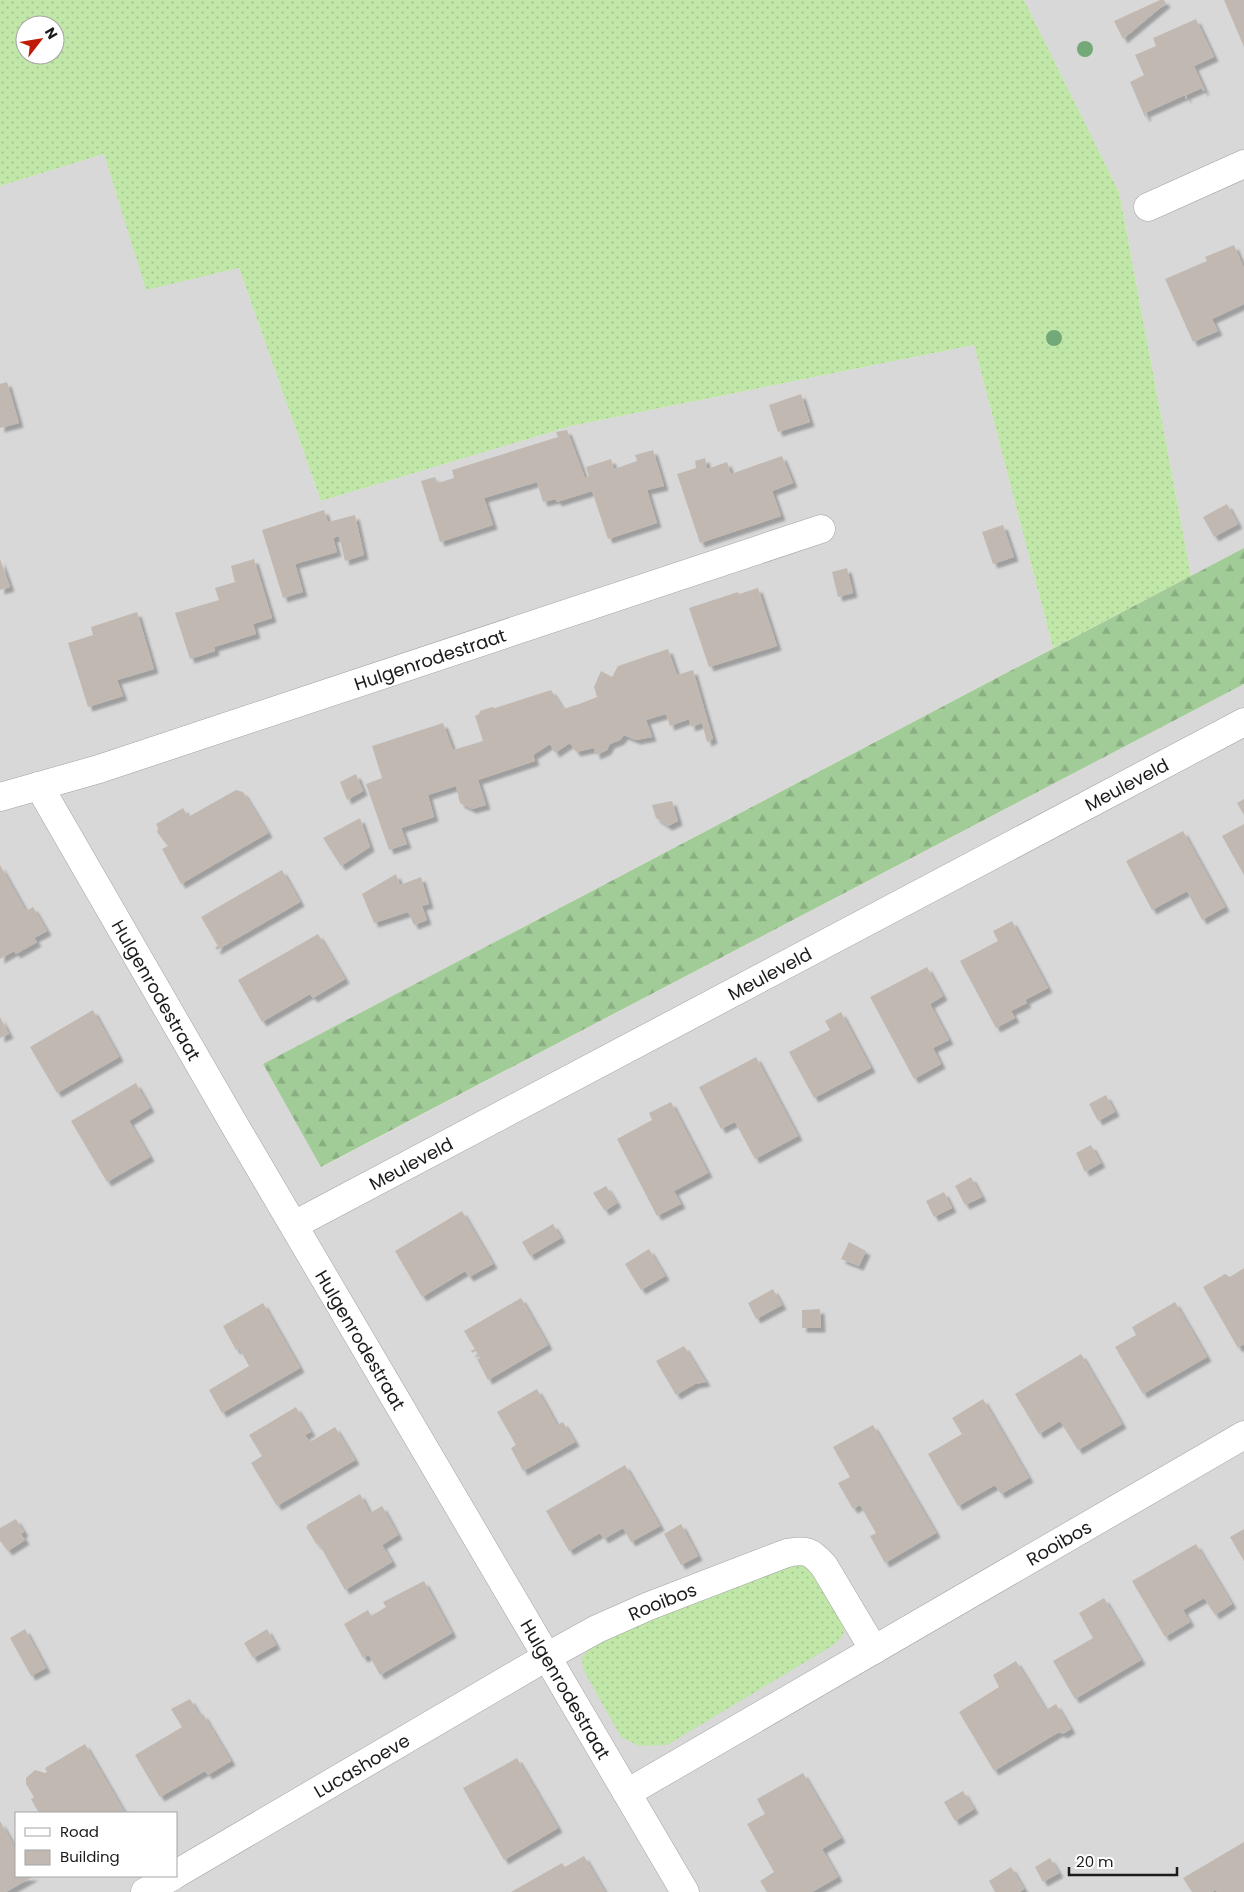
<svg xmlns="http://www.w3.org/2000/svg" width="1244" height="1892" font-family="Poppins,sans-serif">
<style>
.residential{fill:#d9d8d8;fill-rule:evenodd}
.grass{fill:url(#grass-dots);fill-rule:evenodd}
.forest{fill:url(#forest-firs)}
.building{fill:#c1b9b1;filter:url(#shadow)}
.lines{fill:none;stroke-linecap:round;stroke-linejoin:round}
.street-casing{stroke:#a2a2a2;stroke-width:29}
.street{stroke:#fff;stroke-width:28}
.tree{fill:#73a978}
.labels{text-anchor:middle;dominant-baseline:central;stroke-width:4;stroke-linejoin:round;paint-order:stroke}
.street-label{font-size:18px;fill:#1b1b1b;stroke:#fff}
</style>
<defs>
<pattern id="grass-dots" width="8" height="8" patternUnits="userSpaceOnUse" patternTransform="scale(1.25)"><rect width="8" height="8" fill="#c0e6a8"/><path d="M2 2h.1M6 6h.1" fill="none" stroke="#a4c590" stroke-width="1.8" stroke-linecap="round"/></pattern>
<pattern id="forest-firs" width="22" height="20" patternUnits="userSpaceOnUse" patternTransform="scale(1.25)"><rect width="22" height="20" fill="#a1cb97"/><path d="M5 1l3.5 6h-7zM16 11l3.5 6h-7z" fill="#8aae82"/></pattern>
<filter id="shadow"><feDropShadow dx="4.5" dy="4.5" stdDeviation="1" flood-color="#0004"/></filter>
</defs>
<rect width="100%" height="100%" fill="#edeae1"/>
<g class="residential">
<polygon points="1024,0 1244,0 1244,548 1191,576 1119,192"/>
<path d="M104,154L146,289L239,268L321,501L571,426L974,345L1053,648L263,1064L322,1167L1244,684V1892H0V186ZM16,1813H176V1876H16Z"/>
</g>
<g class="grass">
<path d="M0,0H1024L1119,192L1191,576L1053,648L974,345L571,426L321,501L239,268L146,290L104,154L0,186ZM25,25H55V55H25Z"/>
<polygon points="796,1561 816,1571 845,1627 842,1637 832,1646 667,1745 639,1746 621,1737 583,1669 582,1658 594,1642"/>
</g>
<polygon class="forest" points="1244,548 1244,684 321,1167 263,1064"/>
<g class="building">
<polygon points="1160,0 1164,0 1166,3 1123,39 1114,21"/>
<polygon points="1224,0 1244,0 1244,47"/>
<polygon points="1196,19 1214,57 1194,66 1205,91 1203,91 1202,88 1186,95 1187,98 1186,99 1185,95 1145,113 1147,116 1145,117 1130,82 1144,75 1135,55 1156,46 1153,38"/>
<polygon points="1234,245 1244,268 1244,304 1212,319 1218,331 1193,342 1165,279 1207,261 1205,257"/>
<polygon points="7,382 19,423 0,428 0,384"/>
<polygon points="801,394 810,422 778,432 769,405"/>
<polygon points="567,430 585,478 589,476 586,467 611,459 614,469 637,461 635,455 653,450 664,486 647,490 657,523 608,539 592,491 557,502 556,499 543,502 537,482 484,498 493,525 440,542 421,481 435,477 438,483 454,478 452,470 558,437 556,432"/>
<polygon points="782,456 793,483 772,491 781,516 700,543 677,474 696,468 695,461 705,458 707,469 727,462 731,474"/>
<polygon points="1227,504 1238,524 1214,537 1203,517"/>
<polygon points="324,510 328,522 355,515 364,555 345,561 339,536 333,538 337,552 295,564 303,592 283,598 262,530"/>
<polygon points="1003,525 1014,557 993,564 982,532"/>
<polygon points="0,559 10,587 0,590"/>
<polygon points="254,559 272,618 253,624 256,634 214,647 215,651 190,659 175,613 219,600 215,588 235,582 231,566"/>
<polygon points="847,568 853,593 838,597 832,572"/>
<polygon points="758,588 777,646 709,667 689,608 738,592 739,594"/>
<polygon points="137,612 154,669 117,680 123,696 88,707 68,643 93,635 91,627"/>
<polygon points="668,649 677,675 693,670 713,739 707,742 702,723 691,727 689,719 670,726 666,714 646,720 652,737 636,740 624,735 620,740 610,744 607,750 596,755 594,748 576,752 570,743 555,753 550,744 533,755 535,761 478,780 486,805 472,809 460,803 456,786 428,795 434,817 401,828 407,844 389,850 366,784 382,778 372,746 443,723 453,750 483,741 475,716 479,714 480,711 492,707 495,708 551,690 563,709 579,704 597,697 594,687 601,671 612,677 618,666"/>
<polygon points="356,774 363,791 347,800 340,782"/>
<polygon points="236,790 243,792 268,833 181,884 162,849 168,846 157,832 158,828 156,824 183,808 188,817"/>
<polygon points="1244,799 1244,815 1237,803"/>
<polygon points="672,801 678,821 668,826 656,818 652,805"/>
<polygon points="360,818 370,847 341,866 323,838"/>
<polygon points="1244,824 1244,875 1222,836"/>
<polygon points="1183,831 1225,907 1202,920 1187,891 1152,910 1126,861"/>
<polygon points="0,865 26,911 33,907 47,931 34,938 37,942 16,954 14,951 0,959"/>
<polygon points="282,870 300,902 217,950 215,947 218,946 201,917"/>
<polygon points="396,874 400,885 421,877 429,904 422,906 427,920 414,925 408,912 374,923 362,894"/>
<polygon points="1012,921 1048,988 1025,1000 1027,1003 1011,1011 1015,1018 996,1028 960,961 998,941 993,931"/>
<polygon points="318,934 345,979 313,998 310,994 262,1022 238,980"/>
<polygon points="927,967 943,996 930,1004 949,1040 933,1048 941,1064 914,1079 870,997"/>
<polygon points="93,1010 119,1057 57,1093 30,1047"/>
<polygon points="841,1012 871,1068 814,1098 789,1052 830,1030 825,1021"/>
<polygon points="0,1017 9,1034 0,1038"/>
<polygon points="756,1057 798,1136 755,1159 735,1122 721,1129 699,1087"/>
<polygon points="136,1083 150,1108 129,1121 150,1157 107,1182 71,1121"/>
<polygon points="1106,1095 1115,1112 1098,1121 1089,1104"/>
<polygon points="671,1102 708,1173 674,1191 681,1204 657,1216 617,1139 652,1120 649,1113"/>
<polygon points="1091,1145 1101,1163 1085,1172 1076,1153"/>
<polygon points="971,1177 982,1197 965,1205 955,1186"/>
<polygon points="606,1186 617,1203 605,1211 593,1193"/>
<polygon points="944,1192 952,1208 934,1217 926,1201"/>
<polygon points="462,1211 493,1264 469,1277 465,1271 422,1297 395,1251"/>
<polygon points="553,1224 561,1238 530,1256 522,1242"/>
<polygon points="849,1242 866,1251 859,1266 841,1259"/>
<polygon points="649,1249 665,1276 641,1290 625,1264"/>
<polygon points="1244,1268 1244,1344 1238,1348 1203,1287 1225,1274 1230,1277"/>
<polygon points="773,1289 782,1305 756,1319 748,1303"/>
<polygon points="521,1298 548,1345 488,1380 477,1359 480,1358 476,1351 472,1353 471,1351 475,1349 464,1331"/>
<polygon points="1175,1302 1207,1357 1143,1394 1115,1347 1136,1335 1132,1327"/>
<polygon points="263,1303 300,1368 222,1413 209,1390 249,1366 239,1348 236,1350 223,1326"/>
<polygon points="820,1309 821,1328 802,1328 802,1310"/>
<polygon points="684,1346 706,1382 695,1384 676,1395 656,1361"/>
<polygon points="1081,1354 1122,1424 1078,1450 1060,1421 1039,1434 1015,1394"/>
<polygon points="537,1389 557,1425 563,1422 575,1442 523,1471 511,1448 516,1445 497,1412"/>
<polygon points="983,1399 1029,1478 1001,1494 995,1485 958,1506 928,1454 962,1434 952,1418"/>
<polygon points="296,1407 311,1432 305,1435 310,1442 335,1427 355,1460 277,1506 251,1463 262,1456 249,1435"/>
<polygon points="873,1425 936,1533 885,1563 870,1536 876,1533 860,1505 853,1509 838,1483 850,1477 833,1447"/>
<polygon points="625,1465 660,1526 631,1542 623,1528 604,1539 600,1533 569,1551 546,1511"/>
<polygon points="360,1494 370,1513 382,1506 398,1535 382,1545 392,1562 345,1590 319,1544 317,1545 306,1527 308,1526 307,1525"/>
<polygon points="16,1519 24,1532 21,1534 25,1540 8,1551 0,1541 0,1528"/>
<polygon points="681,1524 698,1556 681,1565 664,1534"/>
<polygon points="1244,1529 1244,1561 1230,1537"/>
<polygon points="1196,1544 1232,1604 1215,1615 1204,1598 1183,1610 1190,1622 1165,1637 1132,1581"/>
<polygon points="424,1581 452,1633 380,1675 369,1655 363,1658 344,1624 368,1610 371,1616 386,1607 383,1602"/>
<polygon points="1104,1598 1141,1660 1075,1699 1053,1661 1093,1638 1079,1613"/>
<polygon points="25,1629 46,1668 31,1676 10,1638"/>
<polygon points="267,1629 276,1645 253,1658 244,1643"/>
<polygon points="1016,1661 1046,1710 1056,1704 1071,1729 1063,1734 1059,1732 994,1771 959,1712 999,1687 993,1675"/>
<polygon points="190,1699 200,1716 203,1714 231,1761 208,1775 205,1771 160,1797 135,1755 182,1727 171,1709"/>
<polygon points="85,1744 125,1813 39,1813 31,1799 34,1797 26,1784 26,1778 35,1770 45,1773 47,1772 45,1768"/>
<polygon points="517,1758 558,1828 504,1860 463,1788"/>
<polygon points="803,1773 841,1838 822,1849 838,1877 812,1892 767,1892 760,1881 774,1872 747,1824 765,1814 757,1799"/>
<polygon points="963,1791 974,1809 955,1821 944,1802"/>
<polygon points="0,1821 16,1849 16,1876 34,1876 6,1892 0,1892"/>
<polygon points="1244,1842 1244,1892 1217,1892 1216,1890 1212,1892 1192,1892 1183,1878"/>
<polygon points="584,1856 605,1892 511,1892 562,1863 565,1867"/>
<polygon points="1050,1858 1059,1873 1043,1882 1035,1867"/>
<polygon points="1011,1867 1024,1889 1019,1892 995,1892 989,1881"/>
</g>
<g class="lines">
<g class="street-casing">
<g id="street">
<polyline points="1148,207 1244,164"/>
<path id="s1" d="M39,786L99,769L821,529"/>
<path id="s2" d="M0,797L39,786L231,1119L685,1892"/>
<path id="s3" d="M294,1225L1244,722"/>
<path id="s4" d="M627,1793L1244,1435"/>
<path id="s5" d="M176,1874L548,1656L597,1629L649,1606L787,1553C806,1549 811,1551 824,1566L874,1650"/>
<polyline points="145,1892 173,1876"/>
</g>
</g>
<use href="#street" class="street"/>
</g>
<g class="tree">
<circle cx="1085" cy="49" r="8"/>
<circle cx="1054" cy="338" r="8"/>
</g>
<g class="labels">
<g class="street-label">
<text stroke="none"><textPath href="#s1" startOffset="411">Hulgenrodestraat</textPath></text>
<text stroke="none"><textPath href="#s3" startOffset="942">Meuleveld</textPath></text>
<text stroke="none"><textPath href="#s3" startOffset="538">Meuleveld</textPath></text>
<text stroke="none"><textPath href="#s2" startOffset="276">Hulgenrodestraat</textPath></text>
<text stroke="none"><textPath href="#s3" startOffset="132">Meuleveld</textPath></text>
<text stroke="none"><textPath href="#s2" startOffset="681">Hulgenrodestraat</textPath></text>
<text stroke="none"><textPath href="#s4" startOffset="499">Rooibos</textPath></text>
<text stroke="none"><textPath href="#s5" startOffset="558">Rooibos</textPath></text>
<text stroke="none"><textPath href="#s2" startOffset="1086">Hulgenrodestraat</textPath></text>
<text stroke="none"><textPath href="#s5" startOffset="215">Lucashoeve</textPath></text>
</g>
</g>
<rect x="15" y="1812" width="162" height="65" fill="#ffffff" stroke="#a4a4a4"/>
<rect x="25" y="1828" width="25" height="8" fill="#ffffff" stroke="#a4a4a4"/>
<text x="60" y="1837" font-size="15" fill="#1b1b1b">Road</text>
<rect x="25" y="1850" width="25" height="15" fill="#c1b9b1" stroke="#a4a4a4"/>
<text x="60" y="1862" font-size="15" fill="#1b1b1b">Building</text>
<g transform="translate(40 40) rotate(59)"><circle r="24" fill="#ffffff" stroke="#a4a4a4"/>
<path d="M0-4L9 19L0 12L-9 19Z" fill="#c01b07"/>
<text y="-8" font-size="14" font-weight="bold" text-anchor="middle" fill="#1b1b1b">N</text>
</g>
<path d="M1069 1867v8h108v-8" fill="none" stroke="#1b1b1b" stroke-width="2.5"/>
<text x="1076" y="1867" font-size="15" fill="#1b1b1b" stroke="#ffffff" stroke-width="4" paint-order="stroke">20 m</text>
</svg>
